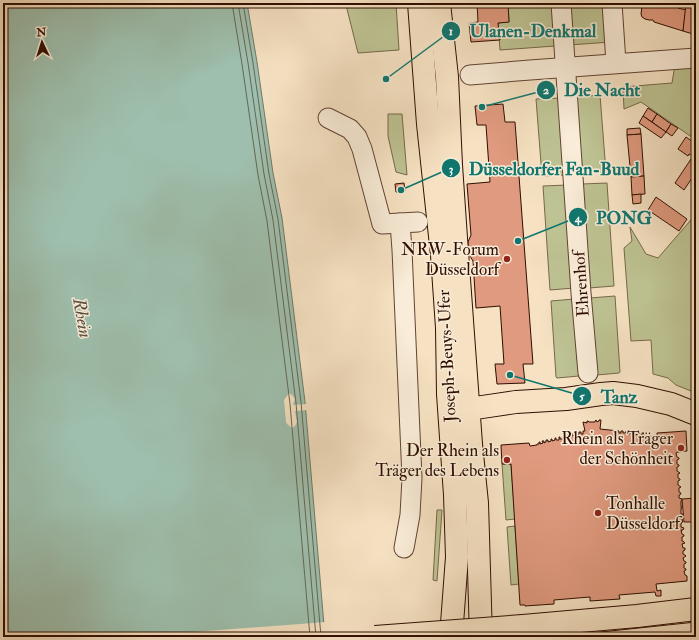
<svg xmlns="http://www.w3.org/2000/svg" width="699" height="640" font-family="'IM FELL Double Pica',serif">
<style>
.green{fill:#bec393;stroke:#76684a}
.water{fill:#9ebfad;stroke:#727868}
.pier{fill:#f6e2c3}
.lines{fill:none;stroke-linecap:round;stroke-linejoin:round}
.shore{stroke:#666656;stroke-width:1}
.building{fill:#e09a7f;stroke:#2f0e00}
.minor-casing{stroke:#614331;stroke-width:21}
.major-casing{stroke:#2f0e00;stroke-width:24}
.minor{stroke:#f9ecd8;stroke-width:19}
.major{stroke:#f6e2c3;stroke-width:22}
.tram{stroke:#2f0e00;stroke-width:1}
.major-bridge-casing{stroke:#2f0e00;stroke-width:24;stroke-linecap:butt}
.major-bridge{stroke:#f6e2c3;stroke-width:22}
.poi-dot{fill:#8f2418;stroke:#f9ecd8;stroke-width:1.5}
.labels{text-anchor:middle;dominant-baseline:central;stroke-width:3;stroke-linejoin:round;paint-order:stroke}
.poi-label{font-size:17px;fill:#2f0e00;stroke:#f9ecd8;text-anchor:end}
.street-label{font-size:17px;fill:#2f0e00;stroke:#f9ecd8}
.water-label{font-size:18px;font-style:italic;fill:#564c3d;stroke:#f9ecd8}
.leader{fill:none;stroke:#0f766e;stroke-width:1.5}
.callout-dot{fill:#0f766e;stroke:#f9ecd8;stroke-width:1.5}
.mark-label{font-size:12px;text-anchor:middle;font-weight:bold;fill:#fff}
.callout-label{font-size:18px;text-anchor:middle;font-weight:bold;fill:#0f766e;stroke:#f9ecd8;stroke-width:3;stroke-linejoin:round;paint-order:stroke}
</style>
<rect width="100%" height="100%" fill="#f6e2c3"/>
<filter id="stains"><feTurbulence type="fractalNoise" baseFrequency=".005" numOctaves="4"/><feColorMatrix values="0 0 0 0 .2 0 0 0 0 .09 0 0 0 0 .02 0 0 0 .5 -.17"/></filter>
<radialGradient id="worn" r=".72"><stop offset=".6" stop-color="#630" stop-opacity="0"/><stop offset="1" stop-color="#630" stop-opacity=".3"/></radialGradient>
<g class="green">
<polygon points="347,3 396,3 399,50 358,53 346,5"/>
<polygon points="508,3 608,3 611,42 500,50 498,23 509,22"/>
<polygon points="675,65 696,65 696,140 641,102 624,109 623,87 672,83"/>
<polygon points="600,95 606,172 581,173 575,97"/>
<polygon points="560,98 566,175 542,176 536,99"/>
<polygon points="388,114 402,114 407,175 396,172 388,136"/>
<polygon points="607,183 614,286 589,288 582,184"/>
<polygon points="567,185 574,288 550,290 543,186"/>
<polygon points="696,214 696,393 676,385 668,378 653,374 651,340 631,341 624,248 632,241 630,227 646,254 658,258"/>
<polygon points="615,296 620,372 619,373 597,375 596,374 590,298"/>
<polygon points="574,299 579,376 557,378 556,377 551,301"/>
<polygon points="502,464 511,464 515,519 506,520"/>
<polygon points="437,510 442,510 437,581 433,580"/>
<polygon points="515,526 519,584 511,585 507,527"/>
</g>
<polygon class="water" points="3,3 247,3 257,62 273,173 282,218 305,402 325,637 3,637"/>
<g class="pier">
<polygon points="289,393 293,396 295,399 293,405 307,404 308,410 295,411 297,422 295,426 292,428 287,424 286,422 284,400"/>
<polygon points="326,622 327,637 126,637"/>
</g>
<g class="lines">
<g class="shore">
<polyline points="232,3 242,64 258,175 267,221 290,404 310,637"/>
<polyline points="238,3 248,63 264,174 273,220 296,403 316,637"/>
<polyline points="243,3 253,63 269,174 278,219 301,402 321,637"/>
</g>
</g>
<g class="building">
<polygon points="477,3 508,3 509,22 498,23 500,40 471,42 469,23 478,22"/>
<polygon points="640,3 679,4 678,8 686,10 683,31 654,22 653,20 649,20 645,19 642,17 641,14 642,6 640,5"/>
<polygon points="686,3 696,3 696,35 683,31"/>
<polygon points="503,104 505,122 515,122 533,364 523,364 525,383 497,384 495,364 504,364 500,306 476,308 473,261 470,256 468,248 468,242 471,235 467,184 490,182 486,125 477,125 475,106"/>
<polygon points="648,108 657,114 652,122 643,116"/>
<polygon points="657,114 671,124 666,132 652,122"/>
<polygon points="643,116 666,132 661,138 639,123"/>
<polygon points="671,124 678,128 672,136 666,132"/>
<polygon points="640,128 641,134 627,135 627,129"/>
<polygon points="641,134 644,176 631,177 627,135"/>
<polygon points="686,137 696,144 696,172 684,190 675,183 693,156 689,154 688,156 678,149"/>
<polygon points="644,176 645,194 632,195 631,177"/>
<polygon points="404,183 405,191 396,192 395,184"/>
<polygon points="641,194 641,203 633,204 632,195"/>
<polygon points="656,197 687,219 679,231 648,210"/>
<polygon points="596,420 597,422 599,421 599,420 601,420 600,429 619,431 619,433 621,433 621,431 623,431 623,433 626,433 625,432 627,432 627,434 630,434 630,432 631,432 631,434 634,434 634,433 635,432 635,435 638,434 638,433 640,433 640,435 642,435 642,433 644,433 644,436 647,435 647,434 648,434 648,436 651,436 651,437 657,436 657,433 686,431 687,451 678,452 676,453 677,457 679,458 679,459 677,460 677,464 679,465 679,466 677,467 677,471 680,473 678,474 678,478 680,479 680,480 678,481 678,485 681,487 679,488 679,492 681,493 680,495 679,495 679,498 682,499 682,501 681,501 681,507 682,507 682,508 681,508 681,514 683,514 683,515 682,515 682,520 683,520 682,523 681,523 681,527 684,528 683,530 681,530 682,534 684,535 684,536 682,537 682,541 683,541 685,543 682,544 683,548 685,548 685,550 683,551 683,554 685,555 686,556 683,558 684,561 686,562 686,563 684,564 684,568 686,569 686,570 684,571 685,575 687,576 687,581 656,584 657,591 661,590 661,596 656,596 655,592 619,595 620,599 590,601 590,597 554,600 554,604 525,606 525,605 520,605 511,464 502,464 501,445 529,443 530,446 537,445 537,444 539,444 539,442 540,442 540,444 543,443 542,441 544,441 544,443 546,442 546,440 548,440 548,442 551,441 551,439 552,439 552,441 555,440 555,438 556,438 556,440 559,440 559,437 560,437 560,439 563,439 563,436 564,436 564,438 567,438 567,435 568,435 568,437 571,437 571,434 573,434 572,436 575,435 575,433 577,433 577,435 579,434 579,432 581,432 581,434 583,434 583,431 585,431 583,422 587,423 587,421 588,421 589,422 595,422 595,421"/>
<polygon points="696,498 696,522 684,522 682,499"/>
</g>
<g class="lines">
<g class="minor-casing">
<g id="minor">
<polyline points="561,3 581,293 588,373"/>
<polyline points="612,3 616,63"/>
<polyline points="470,75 530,70 696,58"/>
<polyline points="328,118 350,129 357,137 362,149 382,224 418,222"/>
<polyline points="400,223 402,250 412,478 410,515 404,548"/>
</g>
</g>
<g class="major-casing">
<g id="major">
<polyline points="419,3 428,124 442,255 447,328 448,394 455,495 457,557 451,637"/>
<polyline points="439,3 447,77 451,165 456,238 471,444 477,503 481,637"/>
<polyline points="455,411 516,402 566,399 601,394 613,393 637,396 671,404 696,414"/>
<polyline points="523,626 637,616 696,609"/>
</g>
</g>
<use href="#minor" class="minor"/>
<use href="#major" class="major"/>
<polyline class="tram" points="553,637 696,622"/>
<g class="major-bridge-casing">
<polyline id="major-bridge" points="375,637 523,626"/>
</g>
<use href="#major-bridge" class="major-bridge"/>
</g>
<g class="poi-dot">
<circle cx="507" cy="259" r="4"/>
<circle cx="681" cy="448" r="4"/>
<circle cx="507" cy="460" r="4"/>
<circle cx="598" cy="513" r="4"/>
</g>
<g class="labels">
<g class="poi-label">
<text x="499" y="249">NRW-Forum<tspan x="499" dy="20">Düsseldorf</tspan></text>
<text x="673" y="438">Rhein als Träger<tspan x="673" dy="20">der Schönheit</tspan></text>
<text x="499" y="450">Der Rhein als<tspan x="499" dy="20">Träger des Lebens</tspan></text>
<text x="606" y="503" text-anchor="start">Tonhalle<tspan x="606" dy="20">Düsseldorf</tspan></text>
</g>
<g class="street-label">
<text transform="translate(581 284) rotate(-94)">Ehrenhof</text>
<text transform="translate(447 356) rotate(-93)">Joseph-Beuys-Ufer</text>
</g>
<g class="water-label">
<text transform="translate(82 318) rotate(80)">Rhein</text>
</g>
</g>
<path class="leader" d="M386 79L451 31M482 107L546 90M401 190L451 168M518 241L578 217M510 375L582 396"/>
<g class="callout-dot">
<circle cx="386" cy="79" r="4"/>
<circle cx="482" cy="107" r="4"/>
<circle cx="401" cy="190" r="4"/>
<circle cx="518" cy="241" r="4"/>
<circle cx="510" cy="375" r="4"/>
<circle cx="451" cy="31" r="10"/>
<circle cx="546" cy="90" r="10"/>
<circle cx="451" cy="168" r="10"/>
<circle cx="578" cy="217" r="10"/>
<circle cx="582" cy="396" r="10"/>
</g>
<g class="mark-label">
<text x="451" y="35">1</text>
<text x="546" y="94">2</text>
<text x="451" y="173">3</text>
<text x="578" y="222">4</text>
<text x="582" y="400">5</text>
</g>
<g class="callout-label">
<text x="533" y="37">Ulanen-Denkmal</text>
<text x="602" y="96">Die Nacht</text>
<text x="554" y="175">Düsseldorfer Fan-Buud</text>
<text x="624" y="224">PONG</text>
<text x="619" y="403">Tanz</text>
</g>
<rect width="699" height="640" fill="none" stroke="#f6e2c3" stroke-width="16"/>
<rect x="4" y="4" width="691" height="632" fill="none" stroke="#2f0e00" stroke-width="2"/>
<rect x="8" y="8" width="683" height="624" fill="none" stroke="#2f0e00"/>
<g transform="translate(42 42) rotate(356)" stroke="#f9ecd8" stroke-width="3" paint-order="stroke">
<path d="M0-3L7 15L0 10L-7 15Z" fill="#2f0e00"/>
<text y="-6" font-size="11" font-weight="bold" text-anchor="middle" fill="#2f0e00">N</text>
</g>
<rect width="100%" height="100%" filter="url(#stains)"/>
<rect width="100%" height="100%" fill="url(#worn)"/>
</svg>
